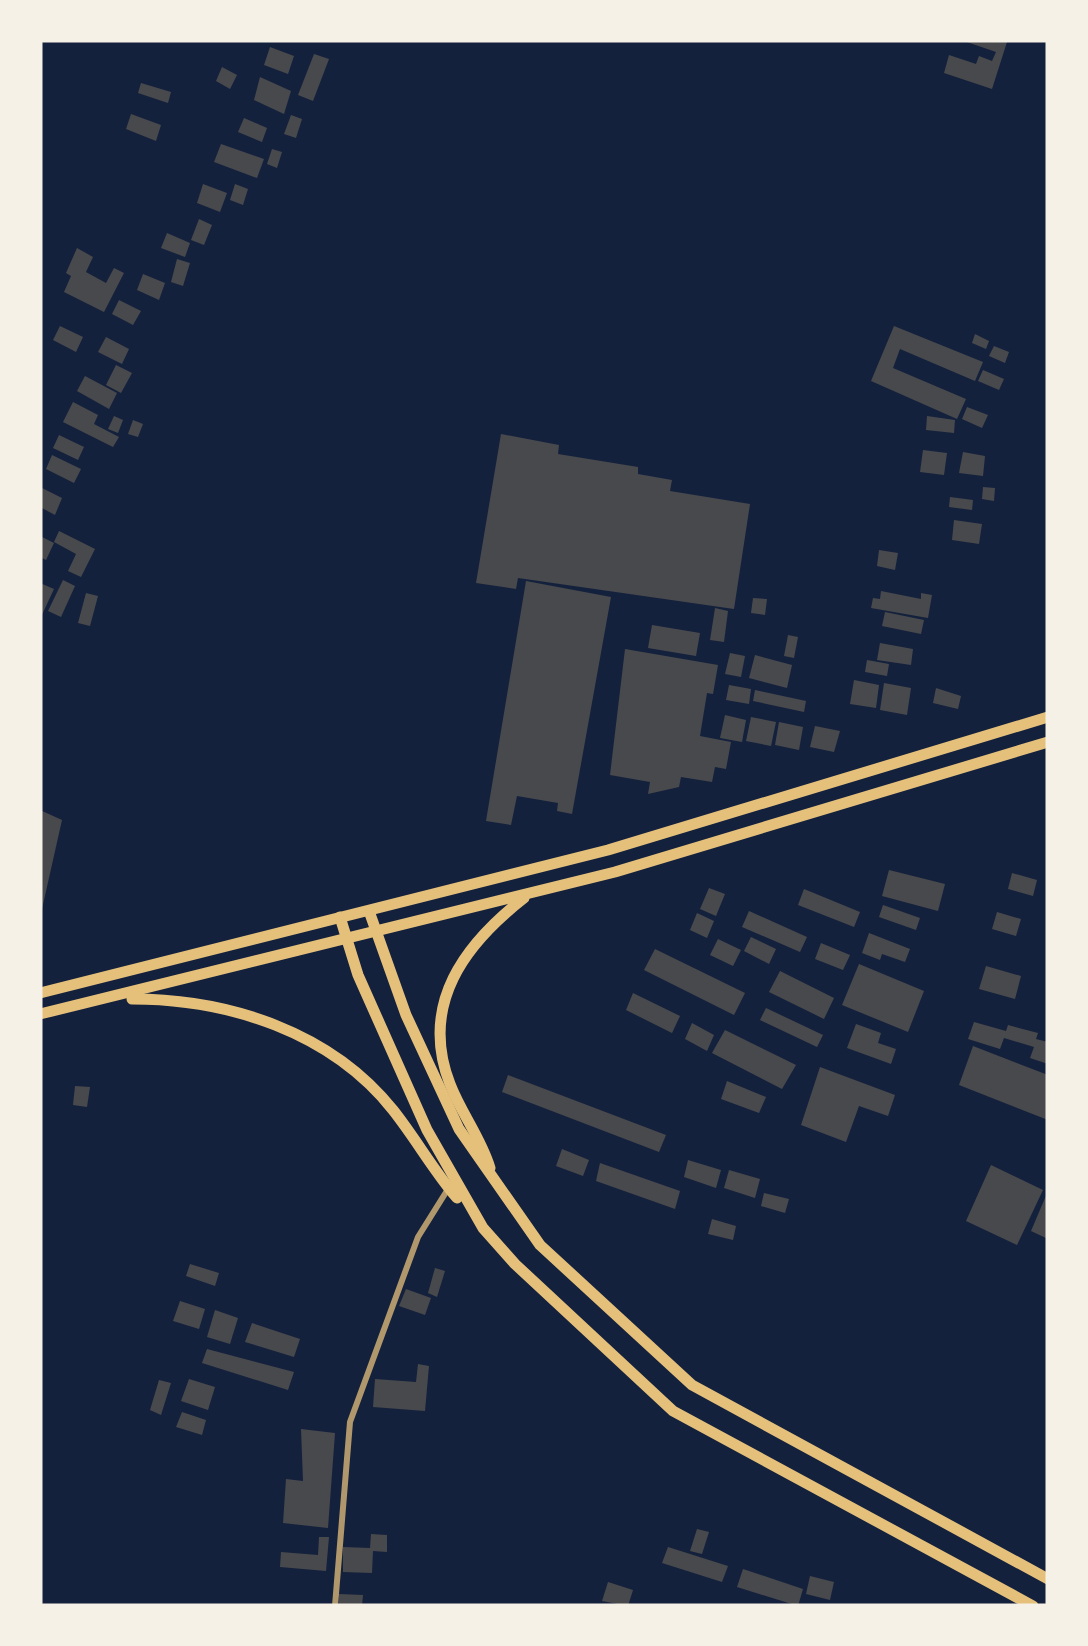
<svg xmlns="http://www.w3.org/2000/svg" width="1088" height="1646" font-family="'Varela Round',sans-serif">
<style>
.building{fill:#48494c}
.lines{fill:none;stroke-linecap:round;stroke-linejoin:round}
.minor{stroke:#b1986c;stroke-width:6}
.primary{stroke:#e5c07b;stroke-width:11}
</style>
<rect width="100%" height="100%" fill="#14213d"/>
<g class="building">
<polygon points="961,40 1007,42 992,89 944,73 949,55 976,64 979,56 992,61 996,52"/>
<polygon points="270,47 294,56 288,74 264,65"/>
<polygon points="314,54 329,59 313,101 298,95"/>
<polygon points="222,67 237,75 230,89 216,81"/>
<polygon points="260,77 291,91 284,114 254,100"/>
<polygon points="141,83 171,92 168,103 138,93"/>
<polygon points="131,114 161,125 156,141 126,129"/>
<polygon points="291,115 302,119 296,138 284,134"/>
<polygon points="244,118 267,128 262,142 238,132"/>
<polygon points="221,144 264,159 257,178 214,162"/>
<polygon points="272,149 282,152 277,168 267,164"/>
<polygon points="203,184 227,193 220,212 197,203"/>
<polygon points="235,184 248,189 243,205 230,200"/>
<polygon points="199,219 212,225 204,245 191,240"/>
<polygon points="167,233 190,243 185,257 161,248"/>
<polygon points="77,248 93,257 86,272 106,283 114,268 124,273 104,312 64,292 71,276 66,273"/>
<polygon points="177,259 190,263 183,286 171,282"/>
<polygon points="143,274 165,283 159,300 137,290"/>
<polygon points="119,300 141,311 133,325 112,314"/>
<polygon points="60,326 83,337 76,352 53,340"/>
<polygon points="894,326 983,362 975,381 900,349 893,368 966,399 957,419 871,381"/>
<polygon points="975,334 989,341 986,349 972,343"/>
<polygon points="106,337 129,349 122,364 98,352"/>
<polygon points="994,346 1009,352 1005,363 989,356"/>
<polygon points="116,365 132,373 121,393 106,385"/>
<polygon points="983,370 1004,379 999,390 978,381"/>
<polygon points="85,376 117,393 109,409 77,391"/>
<polygon points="73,402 98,415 94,424 119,437 113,447 63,422"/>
<polygon points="967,407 988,415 982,428 962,419"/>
<polygon points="114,416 123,420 118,433 108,429"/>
<polygon points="927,416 955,420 954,433 926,430"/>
<polygon points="133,420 143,424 138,437 128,434"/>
<polygon points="501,434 559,445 558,454 638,467 638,474 672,480 670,491 750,504 734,609 518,578 516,589 476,583"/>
<polygon points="59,435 84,447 78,460 53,448"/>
<polygon points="923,450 947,453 944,475 920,472"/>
<polygon points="963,452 985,456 983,476 959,473"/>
<polygon points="52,455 81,469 74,483 46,469"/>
<polygon points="40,487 62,498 55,515 40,507"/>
<polygon points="983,487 995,488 994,501 982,499"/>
<polygon points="950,497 973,500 972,510 949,507"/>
<polygon points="954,520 982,524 979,544 952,540"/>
<polygon points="59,531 95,549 81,577 68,571 76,554 54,542"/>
<polygon points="40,536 54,543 46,560 40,557"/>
<polygon points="879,550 898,553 895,570 877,566"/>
<polygon points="63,580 75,586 61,617 48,611"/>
<polygon points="526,581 611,597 572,814 557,811 558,803 517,796 511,825 486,821"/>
<polygon points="40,583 54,589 40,619"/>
<polygon points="881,591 921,599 921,593 932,595 928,618 871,608 873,598 880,599"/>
<polygon points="86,593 98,596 90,626 78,623"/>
<polygon points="753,598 767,599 765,615 751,613"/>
<polygon points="715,608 728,611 724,642 710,640"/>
<polygon points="885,612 924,620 921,634 882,626"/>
<polygon points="652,625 700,633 696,656 648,648"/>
<polygon points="788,635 798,637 794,658 784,656"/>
<polygon points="880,643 913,649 911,665 877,660"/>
<polygon points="625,649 718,665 713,694 707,693 700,736 731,742 726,769 715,767 712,782 681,777 679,787 648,794 650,782 610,775"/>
<polygon points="730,653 745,656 741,677 725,674"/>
<polygon points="755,655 792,665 787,688 749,678"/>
<polygon points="867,660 889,664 887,676 865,672"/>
<polygon points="854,680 879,685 876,708 850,704"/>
<polygon points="884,683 911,688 907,715 880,710"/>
<polygon points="729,685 751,689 749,704 726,700"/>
<polygon points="936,688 961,696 958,709 933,703"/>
<polygon points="755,690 806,701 804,712 753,701"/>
<polygon points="725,715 746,720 742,742 720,738"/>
<polygon points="751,717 776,722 771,746 746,741"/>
<polygon points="779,722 803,727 799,750 775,745"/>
<polygon points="815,726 840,731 834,752 810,747"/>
<polygon points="40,810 62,820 42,909 40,909"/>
<polygon points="889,870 945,884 938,911 882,896"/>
<polygon points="1012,873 1037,880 1033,896 1008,889"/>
<polygon points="709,888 725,894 716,916 700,909"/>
<polygon points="804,889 860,912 854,927 798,905"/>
<polygon points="883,905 920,918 916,930 879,917"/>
<polygon points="749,911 807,937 800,952 742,927"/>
<polygon points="997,912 1021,919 1016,936 992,929"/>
<polygon points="697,913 714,921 707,938 690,930"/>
<polygon points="869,933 910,949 905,962 882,954 880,960 862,953"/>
<polygon points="751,937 776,949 769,964 744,951"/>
<polygon points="718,939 741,950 733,966 710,955"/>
<polygon points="821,943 850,955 843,970 815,959"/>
<polygon points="655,949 745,993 734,1015 644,970"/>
<polygon points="859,964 924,991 908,1032 842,1005"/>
<polygon points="986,966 1021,976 1015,999 979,989"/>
<polygon points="780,971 834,998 824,1019 769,992"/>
<polygon points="633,993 680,1016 672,1033 626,1010"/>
<polygon points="766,1008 823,1035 817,1047 760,1020"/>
<polygon points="974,1022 1006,1031 1008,1025 1038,1033 1036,1039 1048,1042 1048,1064 1030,1058 1034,1047 1004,1038 1000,1049 968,1039"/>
<polygon points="692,1023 714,1035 707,1051 685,1039"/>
<polygon points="856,1024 881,1033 878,1043 896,1049 891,1064 847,1048"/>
<polygon points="725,1030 796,1065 782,1089 712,1053"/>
<polygon points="973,1046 1048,1075 1048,1120 959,1085"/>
<polygon points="820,1067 895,1095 888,1116 859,1106 846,1142 801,1125"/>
<polygon points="508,1075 666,1135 659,1152 502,1092"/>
<polygon points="727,1081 766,1097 759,1113 721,1099"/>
<polygon points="75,1086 90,1087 87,1107 73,1105"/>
<polygon points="562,1149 589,1160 583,1176 556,1166"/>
<polygon points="688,1160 721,1170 716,1188 684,1177"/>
<polygon points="600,1163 680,1191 675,1209 596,1181"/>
<polygon points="991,1165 1043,1190 1017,1245 966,1221"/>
<polygon points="729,1170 760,1179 755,1198 724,1188"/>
<polygon points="1048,1191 1048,1239 1031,1231"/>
<polygon points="764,1193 789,1199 785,1213 761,1206"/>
<polygon points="712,1219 736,1226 733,1240 708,1234"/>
<polygon points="190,1264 219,1273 215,1286 186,1276"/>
<polygon points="435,1268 445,1271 437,1297 428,1293"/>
<polygon points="406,1289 431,1298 425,1315 399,1306"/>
<polygon points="180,1301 205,1309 199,1329 173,1321"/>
<polygon points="215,1310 238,1318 230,1344 207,1337"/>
<polygon points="252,1323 300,1339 294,1357 245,1342"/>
<polygon points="207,1349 294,1372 288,1390 202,1363"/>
<polygon points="418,1364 429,1366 425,1411 373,1407 375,1379 416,1382"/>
<polygon points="189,1379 215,1387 208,1410 181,1401"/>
<polygon points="159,1380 171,1383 161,1415 150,1410"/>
<polygon points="182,1412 206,1420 202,1435 176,1427"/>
<polygon points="301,1429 335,1433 328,1528 283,1523 286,1479 303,1481"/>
<polygon points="697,1529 709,1532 702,1554 690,1551"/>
<polygon points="371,1534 387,1535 387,1552 373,1551 372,1573 343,1572 343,1547 370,1548"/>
<polygon points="319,1537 329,1537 326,1571 280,1567 281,1552 318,1555"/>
<polygon points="668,1547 728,1566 722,1582 662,1563"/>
<polygon points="743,1569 803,1589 798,1606 737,1587"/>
<polygon points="810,1576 834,1582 830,1600 806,1594"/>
<polygon points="608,1582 633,1590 628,1606 602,1601"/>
<polygon points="339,1594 363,1595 362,1606 339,1606"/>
</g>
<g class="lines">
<polyline class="minor" points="335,1606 350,1422 418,1237 448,1189"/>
<g class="primary">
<polyline points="369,911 406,1015 459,1129 540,1245 692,1385 1048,1579"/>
<polyline points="340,917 358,975 427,1130 483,1228 515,1264 673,1411 1033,1606"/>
<polyline points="40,993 608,850 1048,717"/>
<path d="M132,999C229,999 331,1032 393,1110C416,1139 433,1170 457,1198"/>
<polyline points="40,1014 615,872 1048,742"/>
<path d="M490,1168C481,1138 461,1113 450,1084C419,1004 465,944 524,898"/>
</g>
</g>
<rect width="1088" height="1646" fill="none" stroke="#f6f1e7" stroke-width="85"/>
</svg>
